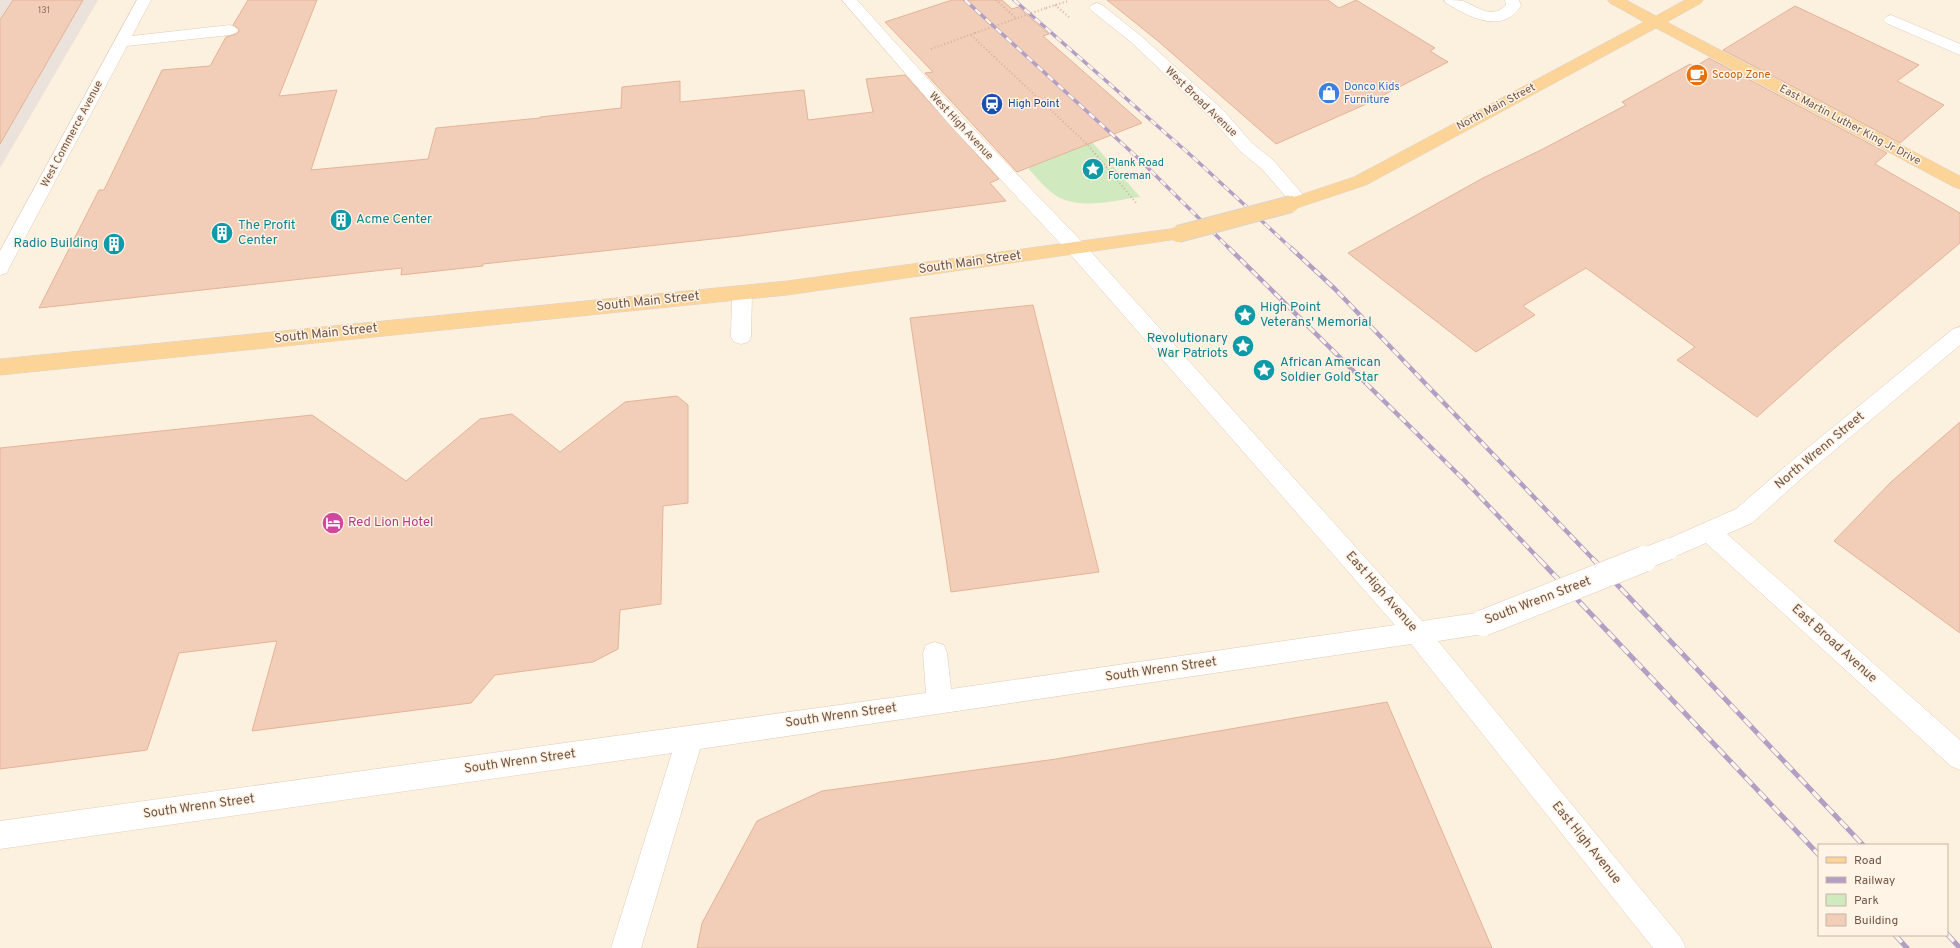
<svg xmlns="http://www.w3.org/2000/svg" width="1960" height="948" font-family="Overpass,sans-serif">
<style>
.industrial{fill:#eae2db}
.green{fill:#d1e9be}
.building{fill:#f2cdb7;stroke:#e4b397}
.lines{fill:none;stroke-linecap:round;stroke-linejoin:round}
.minor-casing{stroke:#e0ccbc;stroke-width:1}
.major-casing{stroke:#dad3cf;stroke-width:1}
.path{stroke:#d6b09b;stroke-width:2;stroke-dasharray:1 2.5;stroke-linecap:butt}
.minor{fill:#fff;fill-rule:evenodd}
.major{fill:#fcd497;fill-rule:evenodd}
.rail-far2-casing{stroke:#b29fc4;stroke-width:3.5}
.rail-far1-casing{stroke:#b29fc4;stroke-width:4.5}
.rail-casing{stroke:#b29fc4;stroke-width:5}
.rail-far2{stroke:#fff4e6;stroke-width:2.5;stroke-dasharray:7;stroke-linecap:butt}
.rail-far1{stroke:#fff4e6;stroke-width:3;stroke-dasharray:8;stroke-linecap:butt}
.rail{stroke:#fff4e6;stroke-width:3.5;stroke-dasharray:10;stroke-linecap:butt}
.minor-bridge-far1-casing{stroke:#e0ccbc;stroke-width:22;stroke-linecap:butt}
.minor-bridge-casing{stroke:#e0ccbc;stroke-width:27;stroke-linecap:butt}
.major-bridge-casing{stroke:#dad3cf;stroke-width:18;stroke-linecap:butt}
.path-bridge{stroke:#d6b09b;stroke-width:2;stroke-dasharray:1 2.5;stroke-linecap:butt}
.minor-bridge-far1{stroke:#fff;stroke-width:21}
.minor-bridge{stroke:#fff;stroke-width:26}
.major-bridge{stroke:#fcd497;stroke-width:16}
.labels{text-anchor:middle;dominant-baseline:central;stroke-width:3;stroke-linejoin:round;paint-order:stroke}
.far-number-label{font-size:9px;fill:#927363}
.far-food-label{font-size:11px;fill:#c56008;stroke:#fff4e6;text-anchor:start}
.far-shop-label{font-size:11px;fill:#366cbe;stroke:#fff4e6;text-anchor:start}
.far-street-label{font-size:11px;fill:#725547;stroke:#fff4e6}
.far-transit-label{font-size:11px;fill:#164399;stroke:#fff4e6;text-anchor:start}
.far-culture-label{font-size:11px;fill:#0d838f;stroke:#fff4e6;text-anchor:start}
.culture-label{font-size:13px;fill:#0d838f;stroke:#fff4e6;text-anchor:start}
.street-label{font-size:13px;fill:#725547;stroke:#fff4e6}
.hotel-label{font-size:13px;fill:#b23c85;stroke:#fff4e6;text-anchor:start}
</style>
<rect width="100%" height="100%" fill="#fcf0df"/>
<polygon class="industrial" points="0,0 98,0 0,168"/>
<path class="green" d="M1092,142L1140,197C1117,200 1088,208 1065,200C1050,195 1038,179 1028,168Z"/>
<g class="building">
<polygon points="13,0 83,0 0,144 0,20"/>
<polygon points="248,0 317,0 279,96 337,90 311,170 428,159 436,128 540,118 540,117 621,108 622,87 680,81 680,102 804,90 808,120 873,112 866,79 905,75 999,179 990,183 1006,201 740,236 483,264 483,266 401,275 402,268 39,308 99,190 104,190 162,70 210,66 226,37 236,34 239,31 239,29 233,25"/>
<polygon points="952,0 1002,0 1012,9 1018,7 1049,34 1043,36 1142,123 1017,172 925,73 933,72 885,22"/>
<polygon points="1107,0 1328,0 1339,8 1356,0 1435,48 1430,51 1448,62 1364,105 1276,144 1158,41"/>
<polygon points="1795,6 1919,65 1897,81 1944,105 1900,143 1723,50"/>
<polygon points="1709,58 1887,153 1875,164 1960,213 1960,243 1830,352 1757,417 1677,360 1695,347 1586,268 1523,306 1535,315 1476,352 1348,253 1483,178 1543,149 1626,105 1622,102 1690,64 1695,67"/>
<polygon points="1033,305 1099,572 951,592 910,318"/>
<polygon points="677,396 688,405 688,503 663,506 661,604 620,610 618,649 593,662 495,675 471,703 252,731 277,641 179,653 147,750 0,769 0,448 312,415 406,481 480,419 512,414 560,452 625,402"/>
<polygon points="1960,422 1960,633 1834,541 1891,482"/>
<polygon points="1387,702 1492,948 697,948 702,923 757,821 822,791 1056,759"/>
</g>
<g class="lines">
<g class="minor-casing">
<g id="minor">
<polygon points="137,0 151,0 132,36 230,25 235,27 238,30 235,33 230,35 127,46 9,268 7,273 0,275 0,251"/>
<polygon points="842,0 857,0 962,117 1084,244 1422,621 1483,612 1492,615 1495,623 1492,631 1483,634 1438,641 1681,938 1686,948 1653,948 1411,644 700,749 641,948 611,948 672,753 0,849 0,821 926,693 923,653 926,645 935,642 944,645 947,653 951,689 1395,625 1070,254 950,125"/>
<path d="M1444,0C1449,0 1458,0 1463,1C1478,7 1492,20 1506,5L1505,0H1519L1521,6C1502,35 1469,17 1446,3Z"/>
<polygon points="1097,3 1102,5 1141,36 1223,110 1252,143 1274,161 1305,197 1308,201 1305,205 1299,207 1293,205 1262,169 1240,151 1211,118 1131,42 1092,11 1089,8 1092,5"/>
<polygon points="1891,15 1960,44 1960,55 1886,23 1883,20 1886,17"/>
<polygon points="742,286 749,288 752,293 751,337 748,342 741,344 734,342 731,337 732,293 735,288"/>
<polygon points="1960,327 1960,345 1804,476 1752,523 1727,534 1960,740 1960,770 1951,766 1706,543 1669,559 1661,556 1657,549 1661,542 1736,509 1788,464 1953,329"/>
</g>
</g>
<g class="major-casing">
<g id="major">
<polygon points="1608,0 1626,0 1656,16 1685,0 1703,0 1701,3 1667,22 1960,176 1960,189 1954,187 1656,28 1366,185 1291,210 1285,208 1282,204 1285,200 1354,177 1644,22 1610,3"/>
<polygon points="1178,228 1185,230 1187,234 1185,238 787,295 0,375 0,359 787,281"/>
</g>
</g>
<g class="path">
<polyline points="996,0 1017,19"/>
<polyline points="1055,5 1070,18"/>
<polyline points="1046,8 1068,1"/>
<polyline points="971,35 1087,144 1137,204"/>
<polyline points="931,49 975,33"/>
</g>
<use href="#minor" class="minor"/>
<use href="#major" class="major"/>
<g class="rail-far2-casing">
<g id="rail-far2">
<polyline points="965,0 1138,158 1230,249"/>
<polyline points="1014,0 1195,159 1292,249"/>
</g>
</g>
<g class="rail-far1-casing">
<g id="rail-far1">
<polyline points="1229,248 1465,481 1540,560"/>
<polyline points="1291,248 1335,289 1594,560"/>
</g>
</g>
<g class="rail-casing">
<g id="rail">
<polyline points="1539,559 1819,855"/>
<polyline points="1593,559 1863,845"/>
<polyline points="1947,934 1960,948"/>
<polyline points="1895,935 1907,948"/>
</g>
</g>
<use href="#rail-far2" class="rail-far2"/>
<use href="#rail-far1" class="rail-far1"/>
<use href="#rail" class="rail"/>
<g class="minor-bridge-far1-casing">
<polyline id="minor-bridge-far1" points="1641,560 1669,549"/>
</g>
<g class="minor-bridge-casing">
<polyline id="minor-bridge" points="1483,623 1644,559"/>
</g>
<g class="major-bridge-casing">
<polyline id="major-bridge" points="1178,234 1291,204"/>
</g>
<polyline class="path-bridge" points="975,33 1046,8"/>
<use href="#minor-bridge-far1" class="minor-bridge-far1"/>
<use href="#minor-bridge" class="minor-bridge"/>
<use href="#major-bridge" class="major-bridge"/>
</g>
<defs>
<g id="cafe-disc" transform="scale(1.15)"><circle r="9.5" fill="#e8710a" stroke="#fff4e6"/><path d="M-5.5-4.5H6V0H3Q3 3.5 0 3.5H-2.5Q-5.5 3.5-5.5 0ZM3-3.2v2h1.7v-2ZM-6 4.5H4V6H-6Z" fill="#fff"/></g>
<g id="shop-disc" transform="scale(1.15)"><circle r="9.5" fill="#3f7fe0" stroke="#fff4e6"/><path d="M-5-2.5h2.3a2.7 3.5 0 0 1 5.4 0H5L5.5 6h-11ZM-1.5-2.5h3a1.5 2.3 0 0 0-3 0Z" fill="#fff"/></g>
<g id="station-disc" transform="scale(1.15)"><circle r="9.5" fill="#1a4fb4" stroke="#fff4e6"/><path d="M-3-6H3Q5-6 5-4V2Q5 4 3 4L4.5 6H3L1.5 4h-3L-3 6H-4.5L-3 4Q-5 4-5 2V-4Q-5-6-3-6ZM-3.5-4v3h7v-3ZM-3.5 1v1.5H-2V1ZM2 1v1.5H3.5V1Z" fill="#fff"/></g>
<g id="sight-disc" transform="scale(1.15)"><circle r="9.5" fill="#0f9aa8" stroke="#fff4e6"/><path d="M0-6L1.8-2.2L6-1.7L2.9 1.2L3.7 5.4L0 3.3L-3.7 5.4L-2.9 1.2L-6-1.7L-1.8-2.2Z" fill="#fff"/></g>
<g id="building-disc" transform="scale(1.15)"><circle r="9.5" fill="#0f9aa8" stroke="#fff4e6"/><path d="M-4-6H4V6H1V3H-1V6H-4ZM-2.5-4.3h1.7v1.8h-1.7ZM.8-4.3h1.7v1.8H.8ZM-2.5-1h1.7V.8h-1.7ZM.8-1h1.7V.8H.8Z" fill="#fff"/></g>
<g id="hotel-disc" transform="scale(1.15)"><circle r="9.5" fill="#d1479c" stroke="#fff4e6"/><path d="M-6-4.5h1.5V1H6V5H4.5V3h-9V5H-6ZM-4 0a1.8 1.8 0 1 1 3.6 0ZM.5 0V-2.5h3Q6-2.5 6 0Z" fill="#fff"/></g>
</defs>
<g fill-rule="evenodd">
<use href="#cafe-disc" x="1697" y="75"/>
<use href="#shop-disc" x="1329" y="93"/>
<use href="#station-disc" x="992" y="104"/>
<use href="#sight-disc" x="1093" y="169"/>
<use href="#building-disc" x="341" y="220"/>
<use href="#building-disc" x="222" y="233"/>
<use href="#building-disc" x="114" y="244"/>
<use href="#sight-disc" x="1245" y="315"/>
<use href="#sight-disc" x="1243" y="346"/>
<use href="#sight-disc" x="1264" y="370"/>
<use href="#hotel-disc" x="333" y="523"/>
</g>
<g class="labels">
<g class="far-number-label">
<text x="44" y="10">131</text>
</g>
<g class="far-food-label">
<text x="1712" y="75">Scoop Zone</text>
</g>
<g class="far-shop-label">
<text x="1344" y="87">Donco Kids<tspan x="1344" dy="13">Furniture</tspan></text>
</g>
<g class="far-street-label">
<text transform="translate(1201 102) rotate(44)">West Broad Avenue</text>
<text transform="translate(1496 107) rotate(-28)">North Main Street</text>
<text transform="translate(1850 125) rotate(28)">East Martin Luther King Jr Drive</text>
<text transform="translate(961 126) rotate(47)">West High Avenue</text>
<text transform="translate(72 134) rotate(-62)">West Commerce Avenue</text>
</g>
<g class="far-transit-label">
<text x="1008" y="104">High Point</text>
</g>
<g class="far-culture-label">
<text x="1108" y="163">Plank Road<tspan x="1108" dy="13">Foreman</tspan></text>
</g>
<g class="culture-label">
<text x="356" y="220">Acme Center</text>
<text x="238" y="226">The Profit<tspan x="238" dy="15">Center</tspan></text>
<text x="98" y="244" text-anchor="end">Radio Building</text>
<text x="1260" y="308">High Point<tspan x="1260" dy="15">Veterans' Memorial</tspan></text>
<text x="1228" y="339" text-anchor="end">Revolutionary<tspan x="1228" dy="15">War Patriots</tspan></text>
<text x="1280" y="363">African American<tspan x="1280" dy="15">Soldier Gold Star</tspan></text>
</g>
<g class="street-label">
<text transform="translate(970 263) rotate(-8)">South Main Street</text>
<text transform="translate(648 302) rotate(-6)">South Main Street</text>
<text transform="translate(326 334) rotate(-6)">South Main Street</text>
<text transform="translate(1820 451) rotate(-40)">North Wrenn Street</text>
<text transform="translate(1381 592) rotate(49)">East High Avenue</text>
<text transform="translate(1538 601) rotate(-21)">South Wrenn Street</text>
<text transform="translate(1834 644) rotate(42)">East Broad Avenue</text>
<text transform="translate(1161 670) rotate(-8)">South Wrenn Street</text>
<text transform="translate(841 716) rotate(-8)">South Wrenn Street</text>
<text transform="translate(520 762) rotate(-8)">South Wrenn Street</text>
<text transform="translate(199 807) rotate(-8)">South Wrenn Street</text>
<text transform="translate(1586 843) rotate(51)">East High Avenue</text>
</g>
<g class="hotel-label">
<text x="348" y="523">Red Lion Hotel</text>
</g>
</g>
<rect x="1818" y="844" width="130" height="92" fill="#fff4e6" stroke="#c7b4a6"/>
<rect x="1826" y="857" width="20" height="6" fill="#fcd497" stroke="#c7b4a6"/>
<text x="1854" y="864" font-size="12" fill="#725547">Road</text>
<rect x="1826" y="877" width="20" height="6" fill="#b29fc4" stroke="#c7b4a6"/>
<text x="1854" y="884" font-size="12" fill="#725547">Railway</text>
<rect x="1826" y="894" width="20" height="12" fill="#d1e9be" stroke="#c7b4a6"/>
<text x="1854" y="904" font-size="12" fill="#725547">Park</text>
<rect x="1826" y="914" width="20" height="12" fill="#f2cdb7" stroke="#c7b4a6"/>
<text x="1854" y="924" font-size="12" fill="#725547">Building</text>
</svg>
